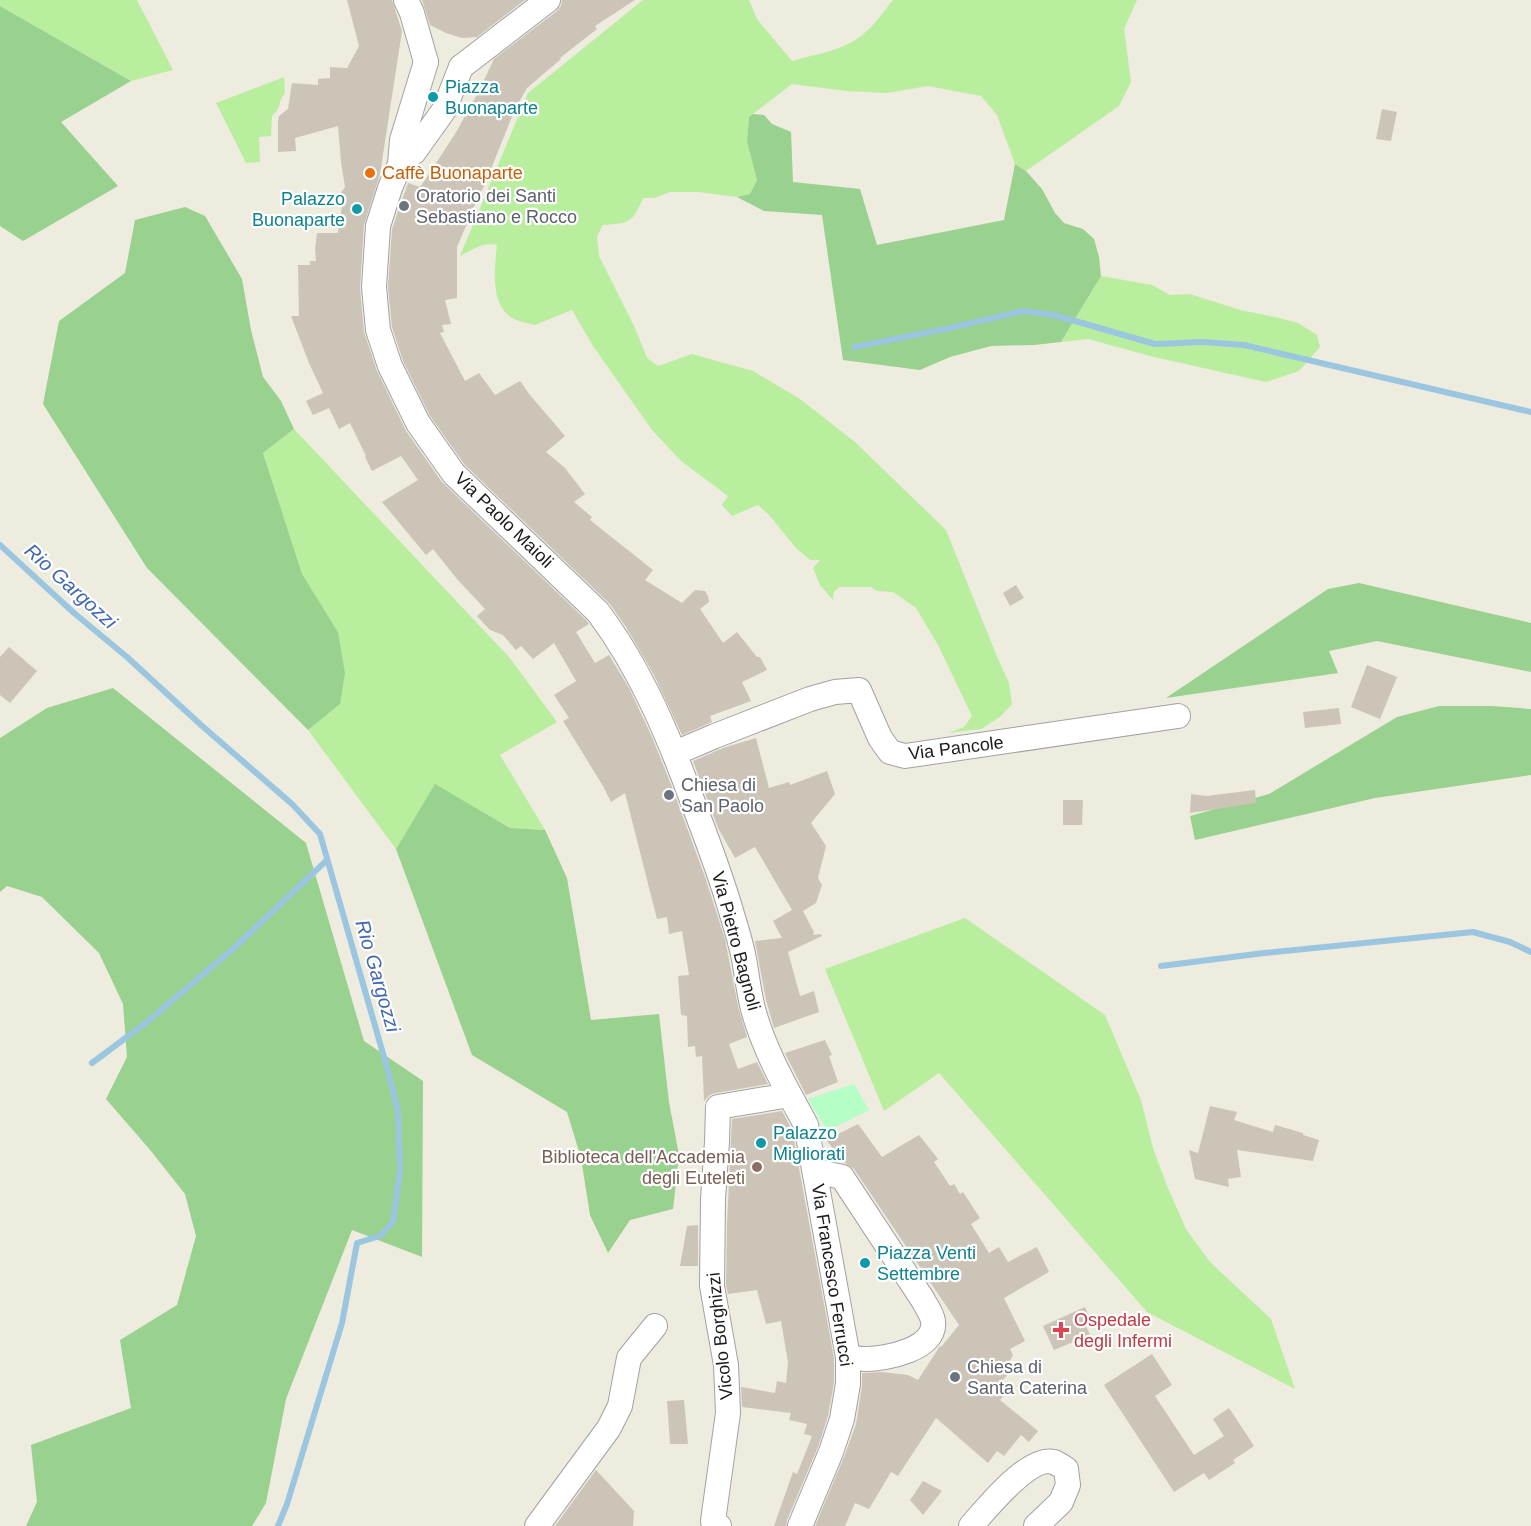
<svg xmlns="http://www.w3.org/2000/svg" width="1531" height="1526" font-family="Arial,sans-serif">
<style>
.grass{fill:#baee9f}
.forest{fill:#99d18f}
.park{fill:#b5fec6}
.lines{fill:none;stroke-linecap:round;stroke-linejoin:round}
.stream{stroke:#9ac6e0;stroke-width:6}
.building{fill:#cdc4b8}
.minor-casing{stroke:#a2a2a2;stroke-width:26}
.minor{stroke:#fff;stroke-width:24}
.culture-dot{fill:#0f9aa8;stroke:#fff;stroke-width:2}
.food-dot{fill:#e8710a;stroke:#fff;stroke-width:2}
.worship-dot{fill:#6b7280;stroke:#fff;stroke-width:2}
.education-dot{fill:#8d6e63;stroke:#fff;stroke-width:2}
.health-dot{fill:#e0444e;stroke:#fff;stroke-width:2}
.labels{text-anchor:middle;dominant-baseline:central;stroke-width:4.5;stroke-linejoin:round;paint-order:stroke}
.culture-label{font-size:18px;fill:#0d838f;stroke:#fff;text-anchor:start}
.food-label{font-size:18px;fill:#c56008;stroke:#fff;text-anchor:start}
.worship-label{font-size:18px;fill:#5b616d;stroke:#fff;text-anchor:start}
.street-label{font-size:18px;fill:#1b1b1b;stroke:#fff}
.education-label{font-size:18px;fill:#785e54;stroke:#fff;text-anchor:end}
.health-label{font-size:18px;fill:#be3a42;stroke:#fff;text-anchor:start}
.water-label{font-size:20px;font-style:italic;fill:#4068b1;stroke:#fff}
</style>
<rect width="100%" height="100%" fill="#eeebdf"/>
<g class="grass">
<polygon points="0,0 137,0 173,70 131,81 0,6"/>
<path d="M643,0H749L757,19L792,61C815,54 843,51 862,35C874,26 883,12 893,0H1137L1124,29L1131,82L1119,106L1026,171L1015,164L997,115L981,96L928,86L887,93L846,91L792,84L749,117L747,142L757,180L750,194L737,197L698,192H670L654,198H643C632,224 629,223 603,225L597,236L599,256L635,328L647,358L658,366L692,354L753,371L800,399L855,442L946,530L998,659L1009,683L1012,704L1000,717L981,729L948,733L964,727L972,716L938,645L916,608L893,592L877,591L871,587H839L834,592L833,600L820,585L813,568L820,560H810L796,548L769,515L758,505L732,516L722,505L728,496L681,461L652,430L593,346L572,310L535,325C527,323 514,321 508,315C490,299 495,266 497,245C483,242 472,250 460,256L528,93Z"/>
<path d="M284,77L285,93C277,102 283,106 272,116L271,136L259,137L260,162L246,163L216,103Z"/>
<polygon points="1101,276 1152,285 1170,295 1190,294 1240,310 1275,317 1298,323 1317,335 1320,347 1299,371 1266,382 1154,357 1088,339 1061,342"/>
<polygon points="294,429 509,657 557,722 500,755 545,830 510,828 435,785 396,849 308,730 340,704 338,632 302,575 263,453"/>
<polygon points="965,918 1105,1015 1141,1100 1153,1148 1167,1186 1186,1229 1210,1262 1271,1319 1295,1389 1147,1312 939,1073 884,1111 825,969"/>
</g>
<g class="forest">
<polygon points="0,6 131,81 61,122 118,186 23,241 0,226"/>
<polygon points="753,114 764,115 772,124 791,132 793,182 860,189 877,245 1004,220 1015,164 1026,171 1042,189 1055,213 1064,223 1083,229 1094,239 1099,257 1101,276 1061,342 1034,345 991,346 950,357 920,370 843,360 822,215 764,211 737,197 750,194 757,180 747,142 749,117"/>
<polygon points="185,207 205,216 242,279 251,330 263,377 281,401 294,429 263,453 302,574 338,632 345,673 340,704 308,730 147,568 43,404 59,321 125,273 135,220"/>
<polygon points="1359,583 1531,623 1531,672 1377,641 1329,651 1338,673 1166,698 1328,589"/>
<polygon points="113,688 306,843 364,1041 423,1081 422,1257 352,1230 286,1399 266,1503 252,1526 26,1526 37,1502 31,1445 131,1408 120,1340 177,1305 196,1236 185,1194 151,1151 106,1099 127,1057 123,1004 99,953 42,897 7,886 0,892 0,738 47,708"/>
<polygon points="1439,706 1492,706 1531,709 1531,775 1375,798 1195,840 1190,816 1269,794 1397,717"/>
<polygon points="435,784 510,828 545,830 567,878 591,1020 659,1014 669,1102 679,1155 673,1209 630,1220 608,1253 590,1215 581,1158 567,1112 472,1055 396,849"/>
</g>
<polygon class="park" points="854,1084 869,1110 827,1131 808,1099"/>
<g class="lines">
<g class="stream">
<polyline points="854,347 950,328 1023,311 1054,315 1155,344 1203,342 1244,345 1531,412"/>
<polyline points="0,545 74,613 127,657 201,725 292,804 320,834 388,1071 398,1112 400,1170 393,1222 380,1236 357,1243 342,1323 287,1504 278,1526"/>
<polyline points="1161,966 1264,953 1473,932 1510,942 1531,952"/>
<polyline points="92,1063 147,1022 234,948 327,860"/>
</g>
</g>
<g class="building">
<polygon points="347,0 392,0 402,31 380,174 364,225 360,288 364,332 377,371 406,431 442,482 587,621 589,624 576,632 595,663 609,655 629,688 652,737 672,787 705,877 725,939 738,1006 747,1037 729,1044 738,1069 757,1062 768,1084 716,1093 710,1095 704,1101 702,1056 696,1057 695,1046 688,1047 687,1016 681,1015 678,976 689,975 682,931 669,934 667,917 657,919 625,793 611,802 603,786 563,721 569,718 554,695 576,681 554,643 533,659 521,646 516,650 503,635 490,630 477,616 485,609 457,579 433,549 426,555 382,502 418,480 401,456 372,471 365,457 366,456 350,423 339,429 329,408 313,415 306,401 323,393 309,363 291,316 299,316 298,265 310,265 310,261 316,261 315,249 317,233 338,233 343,199 337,199 345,187 341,162 338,126 295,138 296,151 278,152 278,121 279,116 288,109 292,83 318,85 318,79 330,78 330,67 347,68 359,46"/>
<polygon points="422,0 525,0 477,37 462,38 446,33 430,25"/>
<polygon points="562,0 635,0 595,26 597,29 560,58 561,59 527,88 515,109 491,169 492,170 477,200 457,247 457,298 445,300 451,324 442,325 444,332 440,333 465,381 479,373 495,395 520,381 530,395 565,436 546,452 565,468 585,494 574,502 592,517 590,520 653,570 645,580 682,603 695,590 705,591 708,596 709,602 700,609 723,643 737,632 757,657 760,657 767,670 742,682 751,701 710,716 712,722 682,735 654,675 626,627 610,604 465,465 430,416 403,361 392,327 388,287 392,229 408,183 420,187 429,174 455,134 479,91 494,59 557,11 561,6"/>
<polygon points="1382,109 1397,112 1391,141 1376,139"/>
<polygon points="1016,585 1024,598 1010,606 1003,593"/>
<polygon points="9,647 37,671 10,703 0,695 0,657"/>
<polygon points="1367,665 1397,677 1380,719 1351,707"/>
<polygon points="1339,708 1341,724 1305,728 1303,712"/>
<polygon points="756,738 769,788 789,782 790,785 827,771 835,794 811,823 826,846 818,878 822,885 816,903 803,911 814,932 813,935 821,934 822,936 788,952 800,996 814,991 819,1012 774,1028 766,1000 755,941 782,938 773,921 792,910 755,847 735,858 718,828 693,761 723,748"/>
<polygon points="1255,790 1256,803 1190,813 1191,794 1206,796"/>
<polygon points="1063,800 1083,800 1082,825 1063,825"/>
<polygon points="825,1040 832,1055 829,1056 838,1082 806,1095 785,1053"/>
<polygon points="1210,1106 1237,1112 1234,1120 1273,1132 1275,1125 1303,1133 1303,1135 1319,1140 1313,1161 1237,1150 1241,1177 1228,1179 1229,1187 1195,1179 1189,1150 1198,1153"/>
<polygon points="782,1111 792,1130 834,1358 834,1383 828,1416 818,1447 787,1520 786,1526 774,1526 793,1472 797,1474 812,1436 804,1434 807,1424 789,1420 791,1413 742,1407 741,1387 775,1393 777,1381 786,1383 788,1362 781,1321 766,1324 757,1290 728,1294 726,1285 727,1224 732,1119"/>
<polygon points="858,1124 882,1157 919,1135 938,1159 934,1162 950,1186 954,1184 960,1194 963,1192 980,1218 971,1224 989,1253 999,1247 1008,1262 1037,1247 1049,1272 1004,1298 1025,1341 1010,1349 1013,1355 1005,1370 1009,1373 1000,1383 1008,1391 1000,1400 1038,1431 1029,1442 1021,1435 1004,1456 997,1451 988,1463 936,1418 898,1476 891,1472 869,1509 855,1503 845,1526 815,1526 844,1457 856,1424 862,1386 862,1373 882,1372 908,1375 918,1380 940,1346 941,1347 959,1325 854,1169 845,1163 826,1140"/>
<polygon points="698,1225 698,1266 680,1266 687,1226"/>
<polygon points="1085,1307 1092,1323 1086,1326 1090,1335 1054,1350 1043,1326"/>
<polygon points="1152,1354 1172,1385 1155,1396 1194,1455 1224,1436 1213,1419 1229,1408 1254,1446 1233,1460 1235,1463 1209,1480 1204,1473 1174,1492 1104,1385"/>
<polygon points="684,1400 688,1444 670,1444 667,1401"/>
<polygon points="596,1470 634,1511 633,1526 555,1526"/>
<polygon points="923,1481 942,1491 923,1515 910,1500"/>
</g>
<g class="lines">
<g class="minor-casing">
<g id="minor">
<polyline points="406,0 412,13 426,62"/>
<path d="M426,62L402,140L400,164L390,188L378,226L374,287L378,330L390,366L418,423L454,474L598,612C642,671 670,739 695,808C708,842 721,876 731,911C736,927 741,943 744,959C747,976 749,993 753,1009C764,1050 786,1088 806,1125L848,1357V1384L842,1419L831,1452L800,1526"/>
<polyline points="461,67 548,0"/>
<polyline points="400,164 414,152 444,110 461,67"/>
<polyline points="675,753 715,736 810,699 835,692 859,690 880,738 890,752 905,756 1178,716"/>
<path d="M815,1171L842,1177L923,1300C926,1306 932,1314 933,1321C937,1349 886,1359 866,1359C860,1359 854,1358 848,1357"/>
<polyline points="537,1526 609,1428 620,1406 629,1358 655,1326"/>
<polyline points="719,1526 713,1521 728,1413 726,1365 712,1286 713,1199 717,1142 718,1107 789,1095"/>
<path d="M971,1526C986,1509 1029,1455 1054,1462C1058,1464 1063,1467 1066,1469L1068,1485L1061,1502L1036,1526"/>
</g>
</g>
<use href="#minor" class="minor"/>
</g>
<g class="culture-dot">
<circle cx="433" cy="97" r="6"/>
<circle cx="357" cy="209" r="6"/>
<circle cx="761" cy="1143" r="6"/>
<circle cx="865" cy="1263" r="6"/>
</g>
<circle class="food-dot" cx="370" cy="173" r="6"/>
<g class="worship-dot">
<circle cx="404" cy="206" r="6"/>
<circle cx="669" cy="795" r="6"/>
<circle cx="955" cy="1377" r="6"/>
</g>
<circle class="education-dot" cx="757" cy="1167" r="6"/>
<path class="health-dot" d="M1058 1321h6v6h6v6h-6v6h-6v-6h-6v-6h6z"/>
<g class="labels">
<g class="culture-label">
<text x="445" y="87">Piazza<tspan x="445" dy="21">Buonaparte</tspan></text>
<text x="345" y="199" text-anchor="end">Palazzo<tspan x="345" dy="21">Buonaparte</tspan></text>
<text x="773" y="1133">Palazzo<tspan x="773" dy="21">Migliorati</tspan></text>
<text x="877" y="1253">Piazza Venti<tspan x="877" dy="21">Settembre</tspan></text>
</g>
<g class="food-label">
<text x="382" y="173">Caffè Buonaparte</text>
</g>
<g class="worship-label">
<text x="416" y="196">Oratorio dei Santi<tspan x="416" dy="21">Sebastiano e Rocco</tspan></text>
<text x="681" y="785">Chiesa di<tspan x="681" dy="21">San Paolo</tspan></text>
<text x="967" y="1367">Chiesa di<tspan x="967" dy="21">Santa Caterina</tspan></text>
</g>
<g class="street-label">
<text transform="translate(504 520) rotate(44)">Via Paolo Maioli</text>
<text transform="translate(956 748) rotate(-7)">Via Pancole</text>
<text transform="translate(736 941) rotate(75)">Via Pietro Bagnoli</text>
<text transform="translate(832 1275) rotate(81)">Via Francesco Ferrucci</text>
<text transform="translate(720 1336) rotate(-96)">Vicolo Borghizzi</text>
</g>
<g class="education-label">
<text x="745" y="1157">Biblioteca dell'Accademia<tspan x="745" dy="21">degli Euteleti</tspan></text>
</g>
<g class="health-label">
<text x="1074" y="1320">Ospedale<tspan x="1074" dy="21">degli Infermi</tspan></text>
</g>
<g class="water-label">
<text transform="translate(71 586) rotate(42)">Rio Gargozzi</text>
<text transform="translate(378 976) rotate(74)">Rio Gargozzi</text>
</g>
</g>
</svg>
